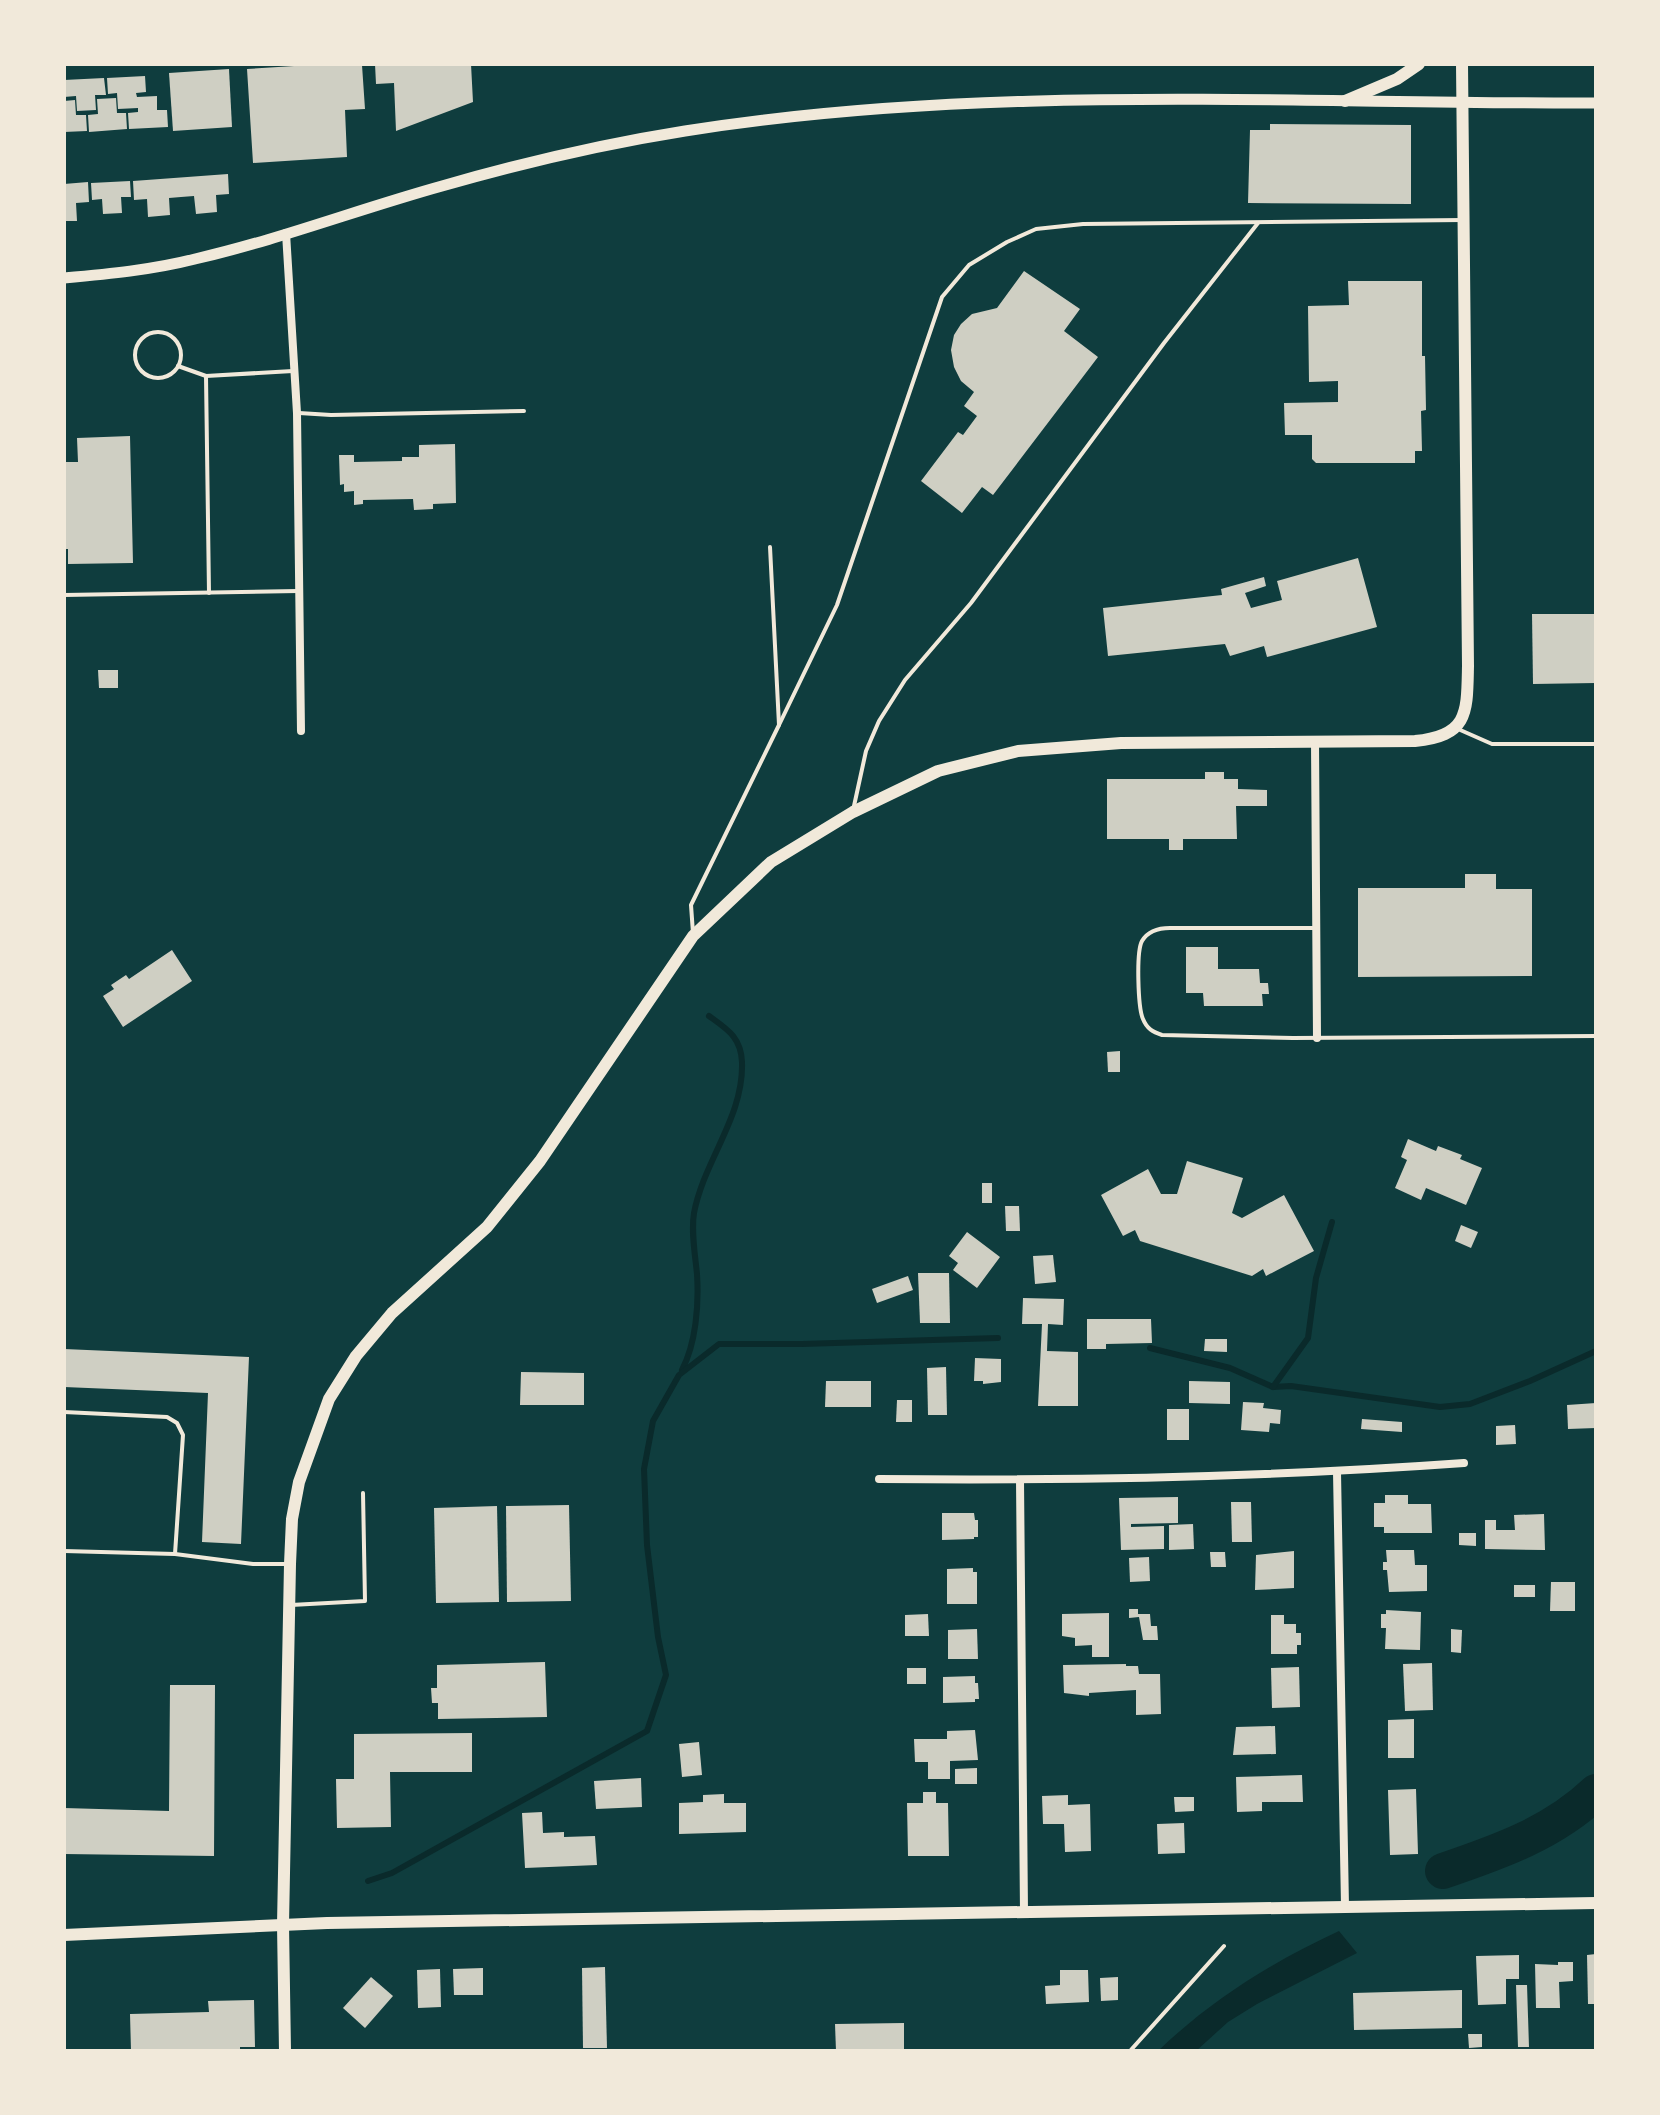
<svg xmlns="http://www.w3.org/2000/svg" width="1660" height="2115" font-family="'Space Grotesk',sans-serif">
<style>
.water{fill:#0a2a2b}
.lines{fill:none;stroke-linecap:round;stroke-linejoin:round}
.stream{stroke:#0a2a2b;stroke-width:6}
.river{stroke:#0a2a2b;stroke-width:36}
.building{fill:#cfcfc3}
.path{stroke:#f1e9da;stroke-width:4}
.service{stroke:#f1e9da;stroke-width:4}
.minor{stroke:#f1e9da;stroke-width:8}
.tertiary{stroke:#f1e9da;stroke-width:11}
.secondary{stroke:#f1e9da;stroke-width:12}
</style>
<rect width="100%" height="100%" fill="#0f3d3e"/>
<path class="water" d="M1339,1931L1357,1953L1257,2004L1228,2022L1196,2051H1158C1211,2000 1272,1962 1339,1931Z"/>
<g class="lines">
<g class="stream">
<polyline points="1150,1348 1230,1368 1273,1387 1291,1386 1440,1407 1470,1404 1530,1381 1596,1351"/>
<path d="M682,1370C696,1343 699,1305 697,1274C695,1254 691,1232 694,1213C704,1160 744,1117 742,1062C741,1037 727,1029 709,1016"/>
<polyline points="1273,1387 1308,1338 1316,1278 1332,1222"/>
<polyline points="368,1881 392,1873 647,1731 666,1675 658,1637 647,1545 644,1469 653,1421 679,1375 719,1344 802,1344 998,1338"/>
</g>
<path class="river" d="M1443,1871C1499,1852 1553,1833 1596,1792"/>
</g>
<g class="building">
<polygon points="326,64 362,65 365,109 345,110 347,157 253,163 247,69"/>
<polygon points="375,64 471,64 473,102 396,131 394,83 376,84"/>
<polygon points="229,69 232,127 173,131 169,73"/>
<polygon points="145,76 146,92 136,93 137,97 157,96 157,110 167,110 168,127 129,129 128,113 138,112 138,108 118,109 117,93 108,94 107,78"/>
<polygon points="104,78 106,95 95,95 96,110 77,111 76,96 64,97 64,80"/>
<polygon points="116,98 117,113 126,113 127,129 89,132 88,115 98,114 97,99"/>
<polygon points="75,100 76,115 86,115 87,131 64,132 64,101"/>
<polygon points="1270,124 1411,125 1411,204 1248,203 1250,130 1270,130"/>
<polygon points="228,174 229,194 216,195 217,212 196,214 194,196 181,197 169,198 170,215 148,217 147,199 134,200 133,181"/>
<polygon points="130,181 131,197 121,197 122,213 103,214 102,199 92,200 91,183"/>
<polygon points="88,182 89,202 76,203 77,221 64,221 64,184"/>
<polygon points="1024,271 1080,309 1064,331 1098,357 993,495 982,487 962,513 921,481 958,432 963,435 977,416 964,406 974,392 961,381 954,367 951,350 954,335 961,324 972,314 997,308"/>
<polygon points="1348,281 1422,281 1422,356 1425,356 1426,410 1421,411 1422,451 1415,451 1415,463 1316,463 1312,459 1312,435 1285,435 1284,403 1338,402 1338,381 1309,382 1308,306 1349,305"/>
<polygon points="130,436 133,563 68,564 68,549 64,549 64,462 78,462 77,438"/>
<polygon points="455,444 456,503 433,504 433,509 414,510 413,499 363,500 363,504 354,505 354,491 344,492 344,484 340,485 339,455 354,455 354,462 402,461 402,457 419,457 419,445"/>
<polygon points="1358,558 1377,627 1267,657 1264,646 1230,656 1225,644 1108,656 1103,608 1222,595 1221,589 1264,577 1266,586 1245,593 1251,608 1282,600 1277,581"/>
<polygon points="1532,614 1596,614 1596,683 1533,684"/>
<polygon points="98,670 118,670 118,688 99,688"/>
<polygon points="1205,772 1224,772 1224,779 1238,779 1238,789 1267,790 1267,806 1236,806 1237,839 1183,839 1183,850 1169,850 1169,839 1107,839 1107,779 1205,779"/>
<polygon points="1465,874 1496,874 1496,889 1532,889 1532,976 1358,977 1358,888 1465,888"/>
<polygon points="1186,947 1218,947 1218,969 1259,969 1260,983 1268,983 1269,994 1262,994 1263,1006 1204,1006 1203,993 1186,993"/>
<polygon points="172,950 192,981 123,1027 103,996 114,989 111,985 126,975 129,979"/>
<polygon points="1120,1051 1120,1072 1108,1072 1107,1052"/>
<polygon points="1408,1139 1436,1151 1438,1146 1462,1155 1460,1159 1482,1168 1466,1205 1426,1188 1421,1200 1395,1188 1407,1160 1401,1157"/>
<polygon points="1187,1161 1243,1178 1232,1213 1242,1218 1284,1195 1314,1251 1266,1276 1263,1269 1252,1276 1140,1241 1135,1230 1123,1236 1101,1195 1148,1169 1161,1194 1177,1194"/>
<rect x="982" y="1183" width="10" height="20"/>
<polygon points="1005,1206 1019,1206 1020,1231 1006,1231"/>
<polygon points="1461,1225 1478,1232 1471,1248 1455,1241"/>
<polygon points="967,1232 1000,1257 977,1288 953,1270 958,1263 949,1256"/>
<polygon points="1053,1255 1056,1282 1035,1284 1033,1256"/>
<polygon points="918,1273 949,1273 950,1323 920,1323"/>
<polygon points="908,1276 913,1290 877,1303 872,1289"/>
<polygon points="1023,1298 1064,1299 1063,1325 1048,1324 1047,1351 1078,1352 1078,1406 1038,1406 1042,1324 1022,1324"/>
<polygon points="1087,1319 1151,1319 1152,1343 1106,1344 1106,1349 1087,1349"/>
<polygon points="1205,1339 1227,1339 1227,1352 1204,1351"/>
<polygon points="64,1349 249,1357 241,1544 202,1542 208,1393 64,1387"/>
<polygon points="975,1358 1001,1359 1001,1382 983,1384 983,1381 974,1381"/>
<polygon points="946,1367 947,1415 928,1415 927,1368"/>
<polygon points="521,1372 584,1373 584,1405 520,1405"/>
<polygon points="826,1381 871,1381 871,1407 825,1407"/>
<polygon points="1189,1381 1230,1382 1230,1404 1189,1403"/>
<polygon points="897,1400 912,1400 912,1422 896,1422"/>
<polygon points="1243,1402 1264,1403 1263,1408 1281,1410 1280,1424 1270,1423 1269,1432 1241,1430"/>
<polygon points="1596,1403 1596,1428 1568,1429 1567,1405"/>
<rect x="1167" y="1409" width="22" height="31"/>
<polygon points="1362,1419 1402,1422 1402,1432 1361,1429"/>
<polygon points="1515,1425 1516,1444 1496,1445 1496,1426"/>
<polygon points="1385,1495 1408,1495 1408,1504 1431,1504 1432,1533 1384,1533 1384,1527 1374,1527 1374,1503 1385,1503"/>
<polygon points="1178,1497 1178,1523 1131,1524 1131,1527 1164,1526 1164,1549 1121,1550 1119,1498"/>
<polygon points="1231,1502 1251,1502 1252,1542 1232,1542"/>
<polygon points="569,1505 571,1601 507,1602 506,1506"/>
<polygon points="497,1506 499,1602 436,1603 434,1508"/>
<polygon points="942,1513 974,1513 975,1520 978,1520 978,1537 974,1537 974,1539 942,1540"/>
<polygon points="1544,1514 1545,1550 1485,1549 1485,1520 1496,1520 1496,1530 1515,1530 1514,1515"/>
<polygon points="1193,1524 1194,1549 1169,1550 1169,1525"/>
<polygon points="1459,1533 1476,1533 1476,1546 1459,1545"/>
<polygon points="1386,1550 1414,1550 1415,1565 1427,1565 1427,1591 1389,1592 1387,1570 1383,1570 1383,1562 1387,1562"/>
<polygon points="1294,1551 1294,1588 1255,1590 1256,1555"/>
<polygon points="1210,1552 1225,1552 1226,1567 1211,1567"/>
<polygon points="1149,1557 1150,1581 1130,1582 1129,1558"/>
<polygon points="973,1568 973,1572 977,1572 977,1604 947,1604 947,1569"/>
<polygon points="1551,1582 1575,1582 1575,1611 1550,1611"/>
<rect x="1514" y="1585" width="21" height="12"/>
<polygon points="1129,1609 1138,1609 1138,1614 1150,1614 1151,1626 1157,1626 1158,1640 1143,1640 1139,1617 1129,1618"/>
<polygon points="1386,1610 1421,1612 1420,1650 1385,1649 1386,1628 1381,1628 1381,1614 1386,1614"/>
<polygon points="1109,1613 1109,1657 1092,1657 1092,1645 1075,1646 1075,1638 1062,1636 1062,1614"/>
<polygon points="928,1614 929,1636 905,1636 905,1615"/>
<polygon points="1271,1615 1284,1615 1284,1624 1296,1624 1296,1633 1301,1633 1301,1645 1297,1645 1297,1654 1271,1654"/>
<polygon points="977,1629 978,1659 948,1659 948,1630"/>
<polygon points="1451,1629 1462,1630 1461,1653 1451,1652"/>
<polygon points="545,1662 547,1717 438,1719 438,1703 432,1703 431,1688 437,1688 437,1665"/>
<polygon points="1432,1663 1433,1710 1405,1711 1403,1664"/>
<polygon points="1126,1664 1126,1666 1138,1666 1139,1674 1160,1674 1161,1714 1136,1715 1136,1690 1089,1693 1089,1696 1064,1693 1063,1665"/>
<polygon points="1299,1667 1300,1707 1272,1708 1271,1668"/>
<rect x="907" y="1668" width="19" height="16"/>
<polygon points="975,1676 975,1683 978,1683 979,1699 975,1699 975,1702 943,1703 943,1677"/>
<polygon points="170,1685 215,1685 214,1856 64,1854 64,1808 169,1811"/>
<polygon points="1414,1719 1414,1758 1388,1758 1388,1720"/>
<polygon points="1275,1726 1276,1754 1233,1755 1236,1727"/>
<polygon points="975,1730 978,1760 950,1761 950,1779 928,1779 928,1762 915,1762 914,1739 947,1739 947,1731"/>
<polygon points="472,1733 472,1772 390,1772 391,1827 337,1828 336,1779 354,1779 354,1734"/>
<polygon points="699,1742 702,1775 682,1777 679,1744"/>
<polygon points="977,1768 977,1784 955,1784 955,1769"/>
<polygon points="1302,1775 1303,1802 1262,1802 1262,1811 1237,1812 1236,1777"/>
<polygon points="641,1778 642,1807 596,1809 594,1781"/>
<polygon points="1416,1789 1418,1854 1390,1855 1388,1790"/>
<polygon points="923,1792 936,1792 936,1803 948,1803 949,1856 908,1856 907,1803 923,1803"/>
<polygon points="724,1794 724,1803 746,1803 746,1832 679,1834 679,1803 703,1802 703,1795"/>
<polygon points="1068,1795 1068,1805 1090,1804 1091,1851 1065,1852 1064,1824 1043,1824 1042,1796"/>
<polygon points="1174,1797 1194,1797 1194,1811 1175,1812"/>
<polygon points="542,1812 543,1833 564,1832 564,1837 595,1836 597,1865 525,1868 522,1813"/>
<polygon points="1184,1823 1185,1853 1158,1854 1157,1824"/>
<polygon points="1596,1954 1596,2004 1588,2004 1587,1955"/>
<polygon points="1519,1955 1519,1979 1506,1979 1506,2004 1478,2005 1476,1956"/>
<polygon points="1558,1962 1573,1962 1573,1981 1559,1982 1560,2008 1536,2008 1535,1964 1558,1965"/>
<polygon points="605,1967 607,2048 583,2048 582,1968"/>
<polygon points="483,1968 483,1995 454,1995 453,1969"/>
<polygon points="440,1969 441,2007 418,2008 417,1970"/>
<polygon points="1060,1970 1088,1970 1089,2002 1046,2004 1045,1986 1060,1985"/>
<polygon points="371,1977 393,1996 365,2028 343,2008"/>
<polygon points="1118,1977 1118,2000 1101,2001 1100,1978"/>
<polygon points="1516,1985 1527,1985 1529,2047 1518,2047"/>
<polygon points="1462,1990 1462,2028 1354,2030 1353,1993"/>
<polygon points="254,2000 255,2047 240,2047 240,2051 131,2051 130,2014 209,2012 208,2001"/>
<polygon points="904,2023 904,2051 836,2051 835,2024"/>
<polygon points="1468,2034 1482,2034 1482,2047 1469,2048"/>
</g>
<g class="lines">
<polyline class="path" points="1130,2051 1224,1946"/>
<g class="service">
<circle cx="158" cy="355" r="23"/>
<polyline points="178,366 206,376 293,371"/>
<polyline points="206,376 209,593"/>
<polyline points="299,413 331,415 524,411"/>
<polyline points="64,595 298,591"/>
<polyline points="779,725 837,605 942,297 969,265 1007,242 1036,229 1083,224 1463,220"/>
<polyline points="1458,729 1492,744 1596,744"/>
<polyline points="854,806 866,751 879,721 905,680 971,603 1164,343 1258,223"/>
<path d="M1316,928H1170C1159,928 1148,931 1142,941C1136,952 1138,1008 1143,1019C1147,1029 1153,1032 1162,1035L1293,1038L1596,1036"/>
<polyline points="693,933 691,905 779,725 770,547"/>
<polyline points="64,1412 167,1417 177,1423 183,1435 175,1554"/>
<polyline points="64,1551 175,1554 253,1564 287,1564"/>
<polyline points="291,1605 365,1601 363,1493"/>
</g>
<g class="minor">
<polyline points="286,233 297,413 301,731"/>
<polyline points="1315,741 1317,1038"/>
<polyline points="1337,1472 1345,1906"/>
<path d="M879,1479C1074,1481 1269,1477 1464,1463"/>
<polyline points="1020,1480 1024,1912"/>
</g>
<path class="tertiary" d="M64,278C108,274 152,270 195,259C278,240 359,209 442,186C522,163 603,144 685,131C986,83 1293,104 1596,103"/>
<g class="secondary">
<polyline points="1345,101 1397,79 1419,64"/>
<polyline points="64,1935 327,1923 1596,1903"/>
<path d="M285,2051L283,1925L290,1564L292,1519L299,1482L329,1399L356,1356L392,1313L487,1227L540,1161L693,936L771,862L853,812L938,771L1018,751L1121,743L1415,741C1469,736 1467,712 1468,666L1462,64"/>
</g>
</g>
<rect width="1660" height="2115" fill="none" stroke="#f1e9da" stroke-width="132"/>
</svg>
